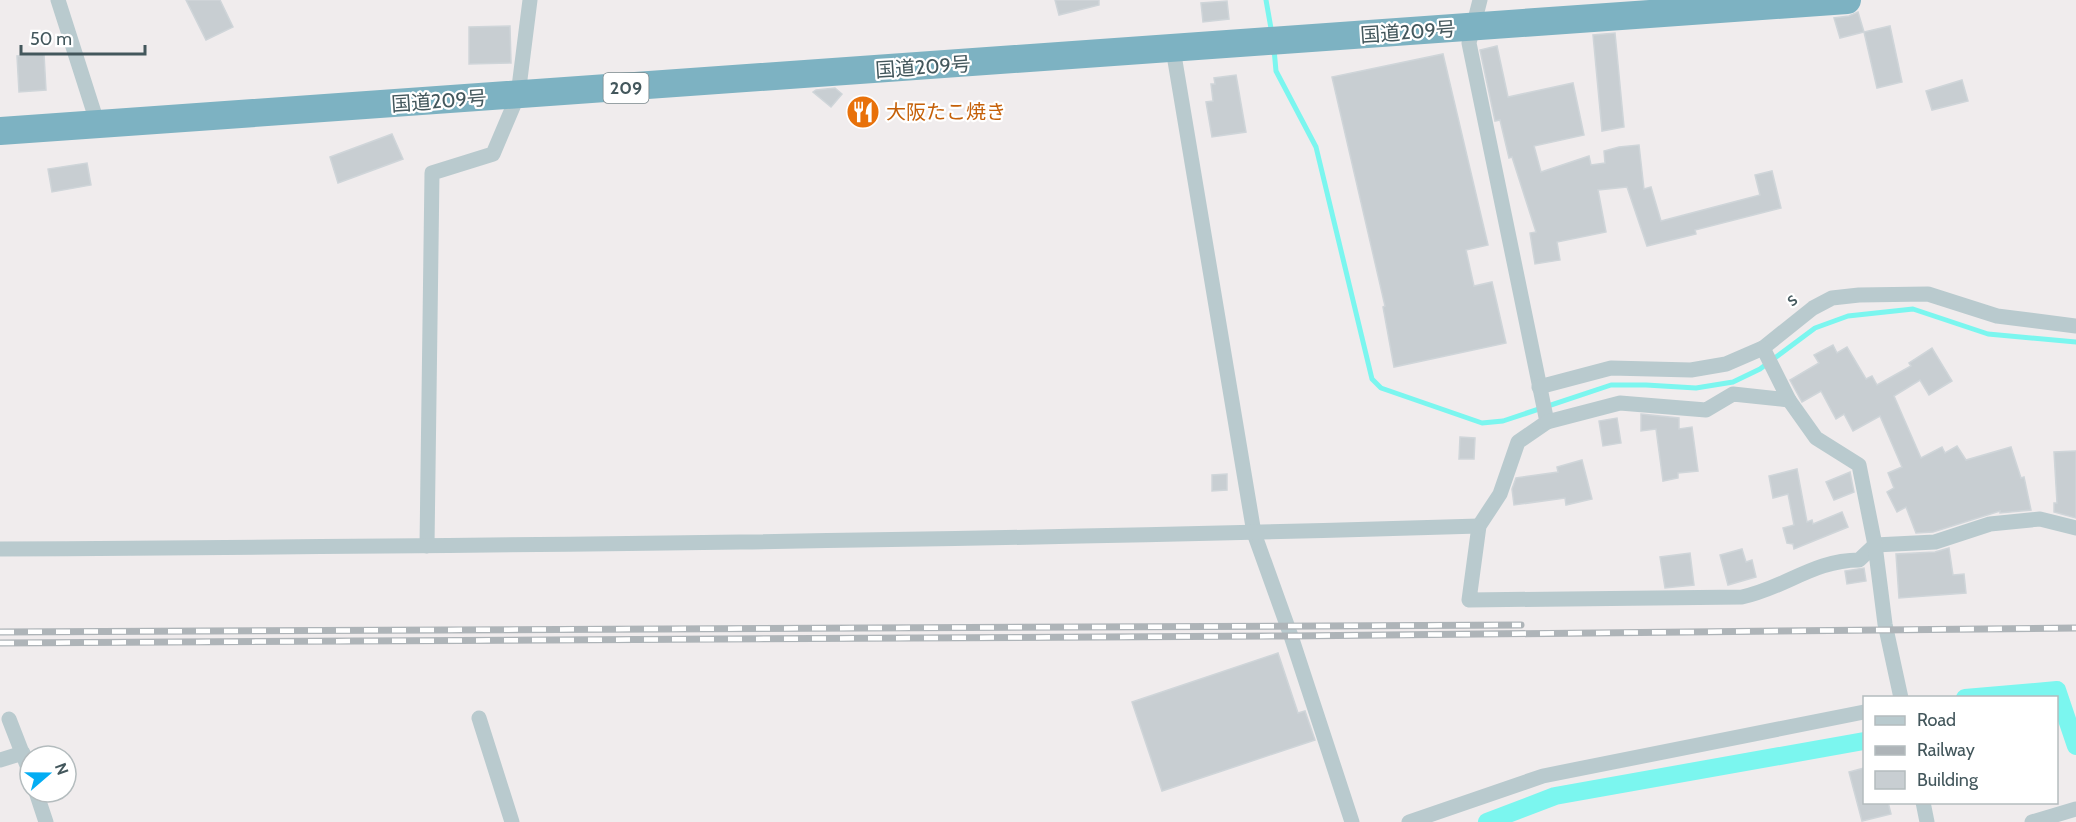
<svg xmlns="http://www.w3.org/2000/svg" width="2076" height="822" font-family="Cabin,'Noto Sans JP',sans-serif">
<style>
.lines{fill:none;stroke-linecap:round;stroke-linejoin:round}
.stream{stroke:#7bf6ef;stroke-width:5}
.canal{stroke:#7bf6ef;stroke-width:18}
.building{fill:#c8ced2;stroke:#cfd5d9;stroke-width:1.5}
.street{stroke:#b9cace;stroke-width:15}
.highway{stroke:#7db2c2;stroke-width:28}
.rail-casing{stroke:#aeb4b8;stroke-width:7}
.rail{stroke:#fff;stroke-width:4.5;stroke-dasharray:14;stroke-linecap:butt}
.labels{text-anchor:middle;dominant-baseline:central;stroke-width:4.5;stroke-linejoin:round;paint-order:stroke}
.shield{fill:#fff;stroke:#7b898d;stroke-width:1.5}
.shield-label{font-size:18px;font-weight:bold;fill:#43575c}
.street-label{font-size:20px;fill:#43575c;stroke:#fff}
.food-label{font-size:20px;fill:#c56008;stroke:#fff;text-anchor:start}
</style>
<rect width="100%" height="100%" fill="#f0eced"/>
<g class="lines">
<g class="stream">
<polyline points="1266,0 1272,34"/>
<polyline points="1274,49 1276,71 1316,147 1372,379 1381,388 1482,423 1503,421 1611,385 1646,385 1696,388 1733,382 1760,369 1815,328 1848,316 1913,309 1988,334 2076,342"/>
</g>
<g class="canal">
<polyline points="1965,698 2057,690 2076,746"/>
<polyline points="1487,822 1555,796 1864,741"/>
</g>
</g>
<g class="building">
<polygon points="186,0 220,0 233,27 206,40"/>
<polygon points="1055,0 1099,0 1099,5 1059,15"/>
<polygon points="1227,1 1229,19 1203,22 1201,3"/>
<polygon points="1858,12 1864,32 1840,38 1834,18 1849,16"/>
<polygon points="510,26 511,63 469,64 469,27"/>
<polygon points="1890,26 1902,82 1877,88 1864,32"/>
<polygon points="1615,33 1624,127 1602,131 1593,35"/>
<polygon points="1497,46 1508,97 1573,83 1584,135 1534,146 1541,172 1589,156 1591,165 1605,163 1604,151 1619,147 1639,145 1644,189 1651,187 1661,221 1760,195 1755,175 1772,171 1781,208 1695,230 1696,234 1647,246 1627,187 1598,190 1606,232 1557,242 1560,260 1535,264 1530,233 1536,232 1512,157 1509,158 1500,120 1495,121 1480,50"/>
<polygon points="44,54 46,90 19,92 17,56"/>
<polygon points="1443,54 1488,245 1466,250 1474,286 1492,282 1506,343 1394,367 1383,307 1385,306 1332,77"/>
<polygon points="1236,75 1246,132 1212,137 1206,102 1213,101 1211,84 1215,84 1214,78"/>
<polygon points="1962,80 1968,101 1932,110 1926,91"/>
<polygon points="835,88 842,94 831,107 813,92 816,90"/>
<polygon points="392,134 403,159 338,183 330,157"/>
<polygon points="87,163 91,185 52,192 48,169"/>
<polygon points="1833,345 1837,353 1847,347 1866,379 1872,376 1877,385 1911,366 1909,363 1932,348 1952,381 1929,395 1920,380 1894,396 1921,458 1942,447 1945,453 1957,446 1966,460 2011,447 2021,478 2024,477 2031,510 2000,513 2000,511 1933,532 1916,533 1906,507 1897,512 1887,492 1894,488 1888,473 1902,467 1880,416 1853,431 1844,414 1836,419 1821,391 1802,402 1790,380 1819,363 1814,355"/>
<polygon points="1641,414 1679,418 1679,429 1692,427 1698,471 1678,473 1678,478 1663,481 1656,429 1641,431"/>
<polygon points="1617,418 1621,443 1603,446 1599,421"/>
<polygon points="1460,437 1475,438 1474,459 1459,459"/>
<polygon points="2076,451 2076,518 2054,512 2054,503 2057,503 2054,452"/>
<polygon points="1582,460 1592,499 1566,505 1565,498 1514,505 1512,489 1516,478 1558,472 1557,467"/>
<polygon points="1797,469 1807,522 1812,520 1813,524 1842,512 1848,527 1794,549 1793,544 1787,543 1783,528 1794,525 1788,494 1773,498 1769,476"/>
<polygon points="1850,472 1854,492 1834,500 1826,482"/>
<polygon points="1227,474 1227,490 1212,491 1212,475"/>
<polygon points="1949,548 1953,575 1964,574 1966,593 1899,598 1896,554 1935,552"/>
<polygon points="1742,549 1746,562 1752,560 1756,577 1728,585 1720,555"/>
<polygon points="1690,553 1694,585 1665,588 1660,557"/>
<polygon points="1864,568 1866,581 1847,584 1845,571"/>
<polygon points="1278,653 1298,713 1305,711 1315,740 1162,791 1132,702"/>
<polygon points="1864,768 1864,802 1888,802 1891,814 1862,821 1849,772"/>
</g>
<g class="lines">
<g class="street">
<polyline points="58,0 98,125"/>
<path d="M1480,0L1469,43L1547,422L1518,442L1500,494L1479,526L1469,600L1742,597C1785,588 1814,560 1859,560L1875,545L1935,542L1990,524L2040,519L2076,528"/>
<polyline points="1173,49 1254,533 1291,636 1352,822"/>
<polyline points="1539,387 1611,368 1691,370 1726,364 1763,348 1813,308 1832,298 1859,295 1928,294 1997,316 2076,326"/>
<polyline points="1789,400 1816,438 1859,465 1875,545 1885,624 1901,698"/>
<polyline points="1547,422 1620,403 1706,410 1733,394 1789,400 1763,348"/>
<polyline points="427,546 432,173 493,154 518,95 530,0"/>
<path d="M0,549C493,546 987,541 1479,526"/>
<polyline points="479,718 512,822"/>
<polyline points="9,719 30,773"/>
<polyline points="0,760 23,753"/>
<polyline points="36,792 46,822"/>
<polyline points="1923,802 1927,822"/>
<polyline points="1409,822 1543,776 1864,712"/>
<polyline points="2032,822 2076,809"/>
</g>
<polyline class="highway" points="0,131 1847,0"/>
<g class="rail-casing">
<g id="rail">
<polyline points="0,632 1521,625"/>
<polyline points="0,643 1291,636 2076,628"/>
</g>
</g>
<use href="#rail" class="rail"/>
</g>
<defs>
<g id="restaurant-disc" transform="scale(1.725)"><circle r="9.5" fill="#e8710a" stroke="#fff"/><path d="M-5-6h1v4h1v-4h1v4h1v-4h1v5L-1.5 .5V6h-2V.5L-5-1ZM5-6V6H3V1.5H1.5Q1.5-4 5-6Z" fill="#fff"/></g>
</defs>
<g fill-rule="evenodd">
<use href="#restaurant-disc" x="863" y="112"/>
</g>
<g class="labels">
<rect class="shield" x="603.5" y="73" width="45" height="30" rx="4.5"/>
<g class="shield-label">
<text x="626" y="88">209</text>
</g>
<g class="street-label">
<text transform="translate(1408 32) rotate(-4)">国道209号</text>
<text transform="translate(923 67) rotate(-4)">国道209号</text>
<text transform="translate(439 101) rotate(-4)">国道209号</text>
<text transform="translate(1791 299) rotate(-37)">s</text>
</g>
<g class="food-label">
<text x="886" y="112">大阪たこ焼き</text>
</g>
</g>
<rect x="1863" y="696" width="195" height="108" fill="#ffffff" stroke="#b4bcbe" stroke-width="1.5"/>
<rect x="1875" y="716" width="30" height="9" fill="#b9cace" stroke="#b4bcbe" stroke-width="1.5"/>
<text x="1917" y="726" font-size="18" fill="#43575c">Road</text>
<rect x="1875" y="746" width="30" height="9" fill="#aeb4b8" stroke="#b4bcbe" stroke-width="1.5"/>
<text x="1917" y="756" font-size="18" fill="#43575c">Railway</text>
<rect x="1875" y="771" width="30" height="18" fill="#c8ced2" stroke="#b4bcbe" stroke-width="1.5"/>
<text x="1917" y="786" font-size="18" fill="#43575c">Building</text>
<g transform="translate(48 774) rotate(70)"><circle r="28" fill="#ffffff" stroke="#b4bcbe" stroke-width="1.5"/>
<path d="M0-4.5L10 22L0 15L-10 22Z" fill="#03adf3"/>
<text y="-9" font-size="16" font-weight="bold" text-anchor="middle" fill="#43575c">N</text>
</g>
<path d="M21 45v9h124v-9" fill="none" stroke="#43575c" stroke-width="3"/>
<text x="30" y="45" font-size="18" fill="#43575c" stroke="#ffffff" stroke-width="4.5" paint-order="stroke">50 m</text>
</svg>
